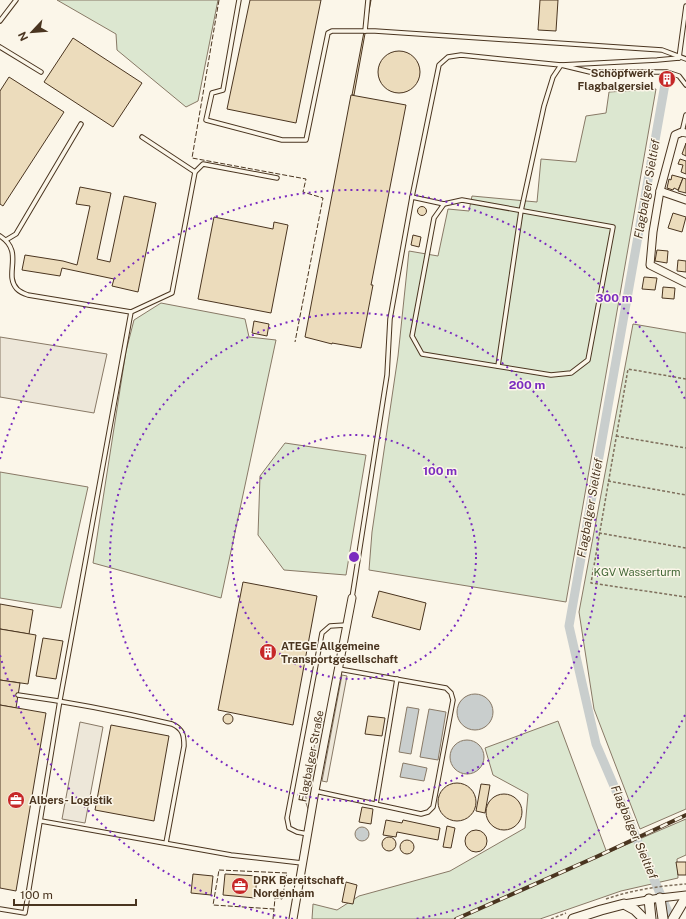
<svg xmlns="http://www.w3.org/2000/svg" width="686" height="919" font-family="'Public Sans',sans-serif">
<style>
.green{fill:#dce7d0;stroke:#887966}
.parking{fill:#ede7d9;stroke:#887966}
.water{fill:#c9cecd;stroke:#887966}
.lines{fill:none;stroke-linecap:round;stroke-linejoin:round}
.canal{stroke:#c9cecd;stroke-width:9}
.building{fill:#ecdcbc;stroke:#4a3520}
.service-casing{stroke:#4a3520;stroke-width:5.5}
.minor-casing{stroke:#4a3520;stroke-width:9}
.tertiary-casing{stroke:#4a3520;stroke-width:11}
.path{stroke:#7f6f5c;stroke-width:1.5;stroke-dasharray:3 2;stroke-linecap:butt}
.service{stroke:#fbf6e9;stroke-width:3.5}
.minor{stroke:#fbf6e9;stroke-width:7}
.tertiary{stroke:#fbf6e9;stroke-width:9}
.rail-casing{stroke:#4a3520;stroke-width:4}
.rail{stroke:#fbf6e9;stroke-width:2.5;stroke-dasharray:8;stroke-linecap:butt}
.fence{stroke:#4a3520;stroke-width:1;stroke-dasharray:5 2;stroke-linecap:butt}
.ring{fill:none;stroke:#7b2cbf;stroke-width:2;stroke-dasharray:2 4}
.labels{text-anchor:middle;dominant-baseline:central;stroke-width:3;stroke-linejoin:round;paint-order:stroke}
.poi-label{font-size:11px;font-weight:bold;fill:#4a3520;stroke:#fbf6e9;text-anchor:start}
.park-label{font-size:11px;fill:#436837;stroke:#fbf6e9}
.street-label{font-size:11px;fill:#4a3520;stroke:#fbf6e9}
.water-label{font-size:12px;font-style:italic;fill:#4a3520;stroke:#fbf6e9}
.centre{fill:#7b2cbf;stroke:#fbf6e9;stroke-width:2}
.ring-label{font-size:12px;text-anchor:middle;font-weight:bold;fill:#7b2cbf;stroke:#fbf6e9;stroke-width:3;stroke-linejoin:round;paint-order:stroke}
</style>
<rect width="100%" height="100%" fill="#fbf6e9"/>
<g class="green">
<polygon points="57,0 218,0 198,101 186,107 117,50 116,34"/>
<polygon points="656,89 566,602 369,570 372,532 398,356 409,251 438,256 448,209 469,211 472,196 537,202 541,159 576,162 586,116 606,113 609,92"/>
<polygon points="161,303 245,319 249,337 276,340 221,598 93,563 126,351 134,320"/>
<polygon points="633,324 686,333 686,809 640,829 594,709 579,612"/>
<polygon points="285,443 366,455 346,575 284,570 258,535 260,476"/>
<polygon points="0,472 88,487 61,608 0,598"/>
<polygon points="558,721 607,853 686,819 686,855 677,859 678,878 621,891 540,919 312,919 313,904 337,910 359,896 450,871 525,828 528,794 493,775 485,748"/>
</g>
<g class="parking">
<polygon points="0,337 107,354 94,413 0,397"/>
<polygon points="342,675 347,676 327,782 322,781"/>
<polygon points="319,721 325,722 310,815 306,803 306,789"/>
<polygon points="80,722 103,727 85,823 62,819"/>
</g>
<g class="water">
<circle cx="475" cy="712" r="18"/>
<polygon points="407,707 419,709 411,754 399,752"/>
<polygon points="429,709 446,712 438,760 420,757"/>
<circle cx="467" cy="757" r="17"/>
<polygon points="403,763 427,768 424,781 400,777"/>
<circle cx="362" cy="834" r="7"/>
</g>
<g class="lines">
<polyline class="canal" points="665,84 569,626 596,744 671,919"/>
</g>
<g class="building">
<polygon points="250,0 321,0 296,123 227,109"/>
<polygon points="370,0 371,0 354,95 352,95"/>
<polygon points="540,0 558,0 556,31 538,30"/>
<polygon points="73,38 142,83 113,127 44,82"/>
<circle cx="399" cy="72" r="21"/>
<polygon points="662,75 673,77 672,83 661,81"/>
<polygon points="9,77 64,112 3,206 0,204 0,91"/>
<polygon points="351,95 406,105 371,285 373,285 361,348 332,343 332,344 305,337"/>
<polygon points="686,143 686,156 682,154"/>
<polygon points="680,159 686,161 686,174 681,172 683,165 678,164"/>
<polygon points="672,175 683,178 678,190 674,188 673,190 667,188 669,179 671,180"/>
<polygon points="683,178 686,179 686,193 678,191"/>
<polygon points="80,187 111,193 97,259 110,262 124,196 156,203 138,292 112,286 114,279 62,268 60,276 22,270 25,255 63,261 77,265 90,206 76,204"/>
<circle cx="422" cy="211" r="4.5"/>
<polygon points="673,213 686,217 682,232 668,228"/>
<polygon points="214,217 273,229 274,222 288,225 271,313 198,299"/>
<polygon points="413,235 421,237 419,247 411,245"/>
<polygon points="657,250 668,251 667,263 655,261"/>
<polygon points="678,260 686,261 686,272 677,271"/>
<polygon points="644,277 657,278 655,290 642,289"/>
<polygon points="663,287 675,288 674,299 662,298"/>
<polygon points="254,321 269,324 267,336 252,333"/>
<polygon points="243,582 317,596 293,725 218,710"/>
<polygon points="379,591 426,603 420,630 372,617"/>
<polygon points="0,604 33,610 29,634 0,629"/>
<polygon points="0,629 36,635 28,684 0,680"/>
<polygon points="43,638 63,641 56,679 36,676"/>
<polygon points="0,680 20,683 16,708 0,705"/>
<polygon points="0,705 46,713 16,891 0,888"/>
<circle cx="228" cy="719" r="5"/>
<polygon points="368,716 385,718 382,736 365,734"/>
<polygon points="111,725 169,736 154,821 95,810"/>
<circle cx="457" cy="802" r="19"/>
<polygon points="481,784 490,785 485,813 476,811"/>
<circle cx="504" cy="812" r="18"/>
<polygon points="362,807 373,809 371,824 359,822"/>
<polygon points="386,820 402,823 403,820 440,828 438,840 397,832 396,837 383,835"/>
<polygon points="447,826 455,828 451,848 443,847"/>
<circle cx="476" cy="841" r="11"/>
<circle cx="389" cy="844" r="7"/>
<circle cx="407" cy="847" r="7"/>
<polygon points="676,862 686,862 686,875 678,875"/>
<polygon points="193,874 213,876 211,895 191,893"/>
<polygon points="225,874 257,876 255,898 223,895"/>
<polygon points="346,882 357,885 353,904 342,902"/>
</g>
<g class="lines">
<g class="service-casing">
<g id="service">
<polyline points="239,0 223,90 212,93 206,120 282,140 306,140 328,33 332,31 365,31"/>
<polyline points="368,0 365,31 375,31 662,50 686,59"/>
<polyline points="0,21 16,0"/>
<polyline points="0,47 41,72"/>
<polyline points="679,58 686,6"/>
<polyline points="682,132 686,115"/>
<polyline points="142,137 195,172"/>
<polyline points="412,197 444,204"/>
<polygon points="462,200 613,227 588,360 571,373 551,375 422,354 412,336 434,218 444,204"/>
<path d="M0,236C25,252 3,274 17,289C20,292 25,294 28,295L131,312"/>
<polyline points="6,240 16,234 81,124"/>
<polyline points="498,366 521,211 544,106 553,77 561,65 590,72 667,72 679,76 686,85"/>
<polyline points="352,598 387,375 390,319 412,197 439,65 448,57 461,55 561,65 657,60 679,58"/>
<path d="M18,695C70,702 121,712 172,724C183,729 184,735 184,746L166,843"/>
<polyline points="315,791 421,814 428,812 433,807 453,700 451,693 446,688 339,669"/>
<polyline points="376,804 397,679"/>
<polyline points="41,821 231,855 302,863"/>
<polyline points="308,834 297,832 289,828 287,818 322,633 330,626 346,625"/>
<polyline points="0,909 25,913 60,700 131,312 172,293 195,172 203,164 277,178"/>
</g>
</g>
<g class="minor-casing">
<g id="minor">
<polyline points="686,133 682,132 675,135 660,191 653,232 650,265 686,283"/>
<polyline points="660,191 686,200"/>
<polyline points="624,904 660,898 686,895"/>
<polyline points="293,919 315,791 352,598"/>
</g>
</g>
<g class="tertiary-casing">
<g id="tertiary">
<polyline points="660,898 663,919"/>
<polyline points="649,899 651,919"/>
<polyline points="573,919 601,910 624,904 635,910 644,919"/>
<polyline points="673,919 686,897"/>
</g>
</g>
<g class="path">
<polyline points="686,379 628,369 591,583 686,597"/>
<polyline points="616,436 686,448"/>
<polyline points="608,481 686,495"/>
<polyline points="599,533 686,548"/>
<path d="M606,899C632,890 659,886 686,884"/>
<polyline points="551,919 566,913"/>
</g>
<use href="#service" class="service"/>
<use href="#minor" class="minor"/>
<use href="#tertiary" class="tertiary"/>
<g class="rail-casing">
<polyline id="rail" points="456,919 596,857 686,815"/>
</g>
<use href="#rail" class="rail"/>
<g class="fence">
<polyline points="219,0 192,158 306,179 303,192 323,198 295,342"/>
<polygon points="219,870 287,873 282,899 275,898 274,909 213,905"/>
<polyline points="273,919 274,909"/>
</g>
</g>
<g class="ring">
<circle cx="354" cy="557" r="122"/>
<circle cx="354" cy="557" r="244"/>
<path d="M685 715A367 367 0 0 1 415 919M293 919A367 367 0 0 1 0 655M0 459A367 367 0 0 1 685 399"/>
</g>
<defs>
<g id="building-disc" transform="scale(0.9)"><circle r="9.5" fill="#c62828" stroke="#fbf6e9"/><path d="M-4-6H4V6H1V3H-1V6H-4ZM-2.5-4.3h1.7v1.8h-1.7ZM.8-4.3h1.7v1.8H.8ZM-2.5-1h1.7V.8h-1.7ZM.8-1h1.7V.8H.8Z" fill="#fff"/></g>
<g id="office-disc" transform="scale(0.9)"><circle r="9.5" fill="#c62828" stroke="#fbf6e9"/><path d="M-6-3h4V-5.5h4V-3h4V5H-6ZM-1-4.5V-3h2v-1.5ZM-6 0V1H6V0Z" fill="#fff"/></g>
</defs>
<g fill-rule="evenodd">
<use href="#building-disc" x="667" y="79"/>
<use href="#building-disc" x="268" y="652"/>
<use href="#office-disc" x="16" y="800"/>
<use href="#office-disc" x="240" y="886"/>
</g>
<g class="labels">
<g class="poi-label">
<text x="654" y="73" text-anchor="end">Schöpfwerk<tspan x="654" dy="13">Flagbalgersiel</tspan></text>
<text x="281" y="646">ATEGE Allgemeine<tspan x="281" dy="13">Transportgesellschaft</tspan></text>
<text x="29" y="800">Albers- Logistik</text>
<text x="253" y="880">DRK Bereitschaft<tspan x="253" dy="13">Nordenham</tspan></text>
</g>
<g class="park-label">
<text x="637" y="572">KGV Wasserturm</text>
</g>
<g class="street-label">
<text transform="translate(311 756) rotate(-79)">Flagbalger Straße</text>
</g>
<g class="water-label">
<text transform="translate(647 189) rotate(-80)">Flagbalger Sieltief</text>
<text transform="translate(590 508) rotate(-80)">Flagbalger Sieltief</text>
<text transform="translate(634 832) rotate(67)">Flagbalger Sieltief</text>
</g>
</g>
<circle cx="354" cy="557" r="6" class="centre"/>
<g class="ring-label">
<text x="614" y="302">300 m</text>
<text x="527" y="389">200 m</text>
<text x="440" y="475">100 m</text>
</g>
<g transform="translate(32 32) rotate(244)" stroke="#fbf6e9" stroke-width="3" paint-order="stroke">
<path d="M0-3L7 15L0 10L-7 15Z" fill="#4a3520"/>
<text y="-6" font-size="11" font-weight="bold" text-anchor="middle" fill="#4a3520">N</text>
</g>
<path d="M14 899v6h122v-6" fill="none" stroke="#4a3520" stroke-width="2"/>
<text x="20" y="899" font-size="12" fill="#4a3520" stroke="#fbf6e9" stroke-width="3" paint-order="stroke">100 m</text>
</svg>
